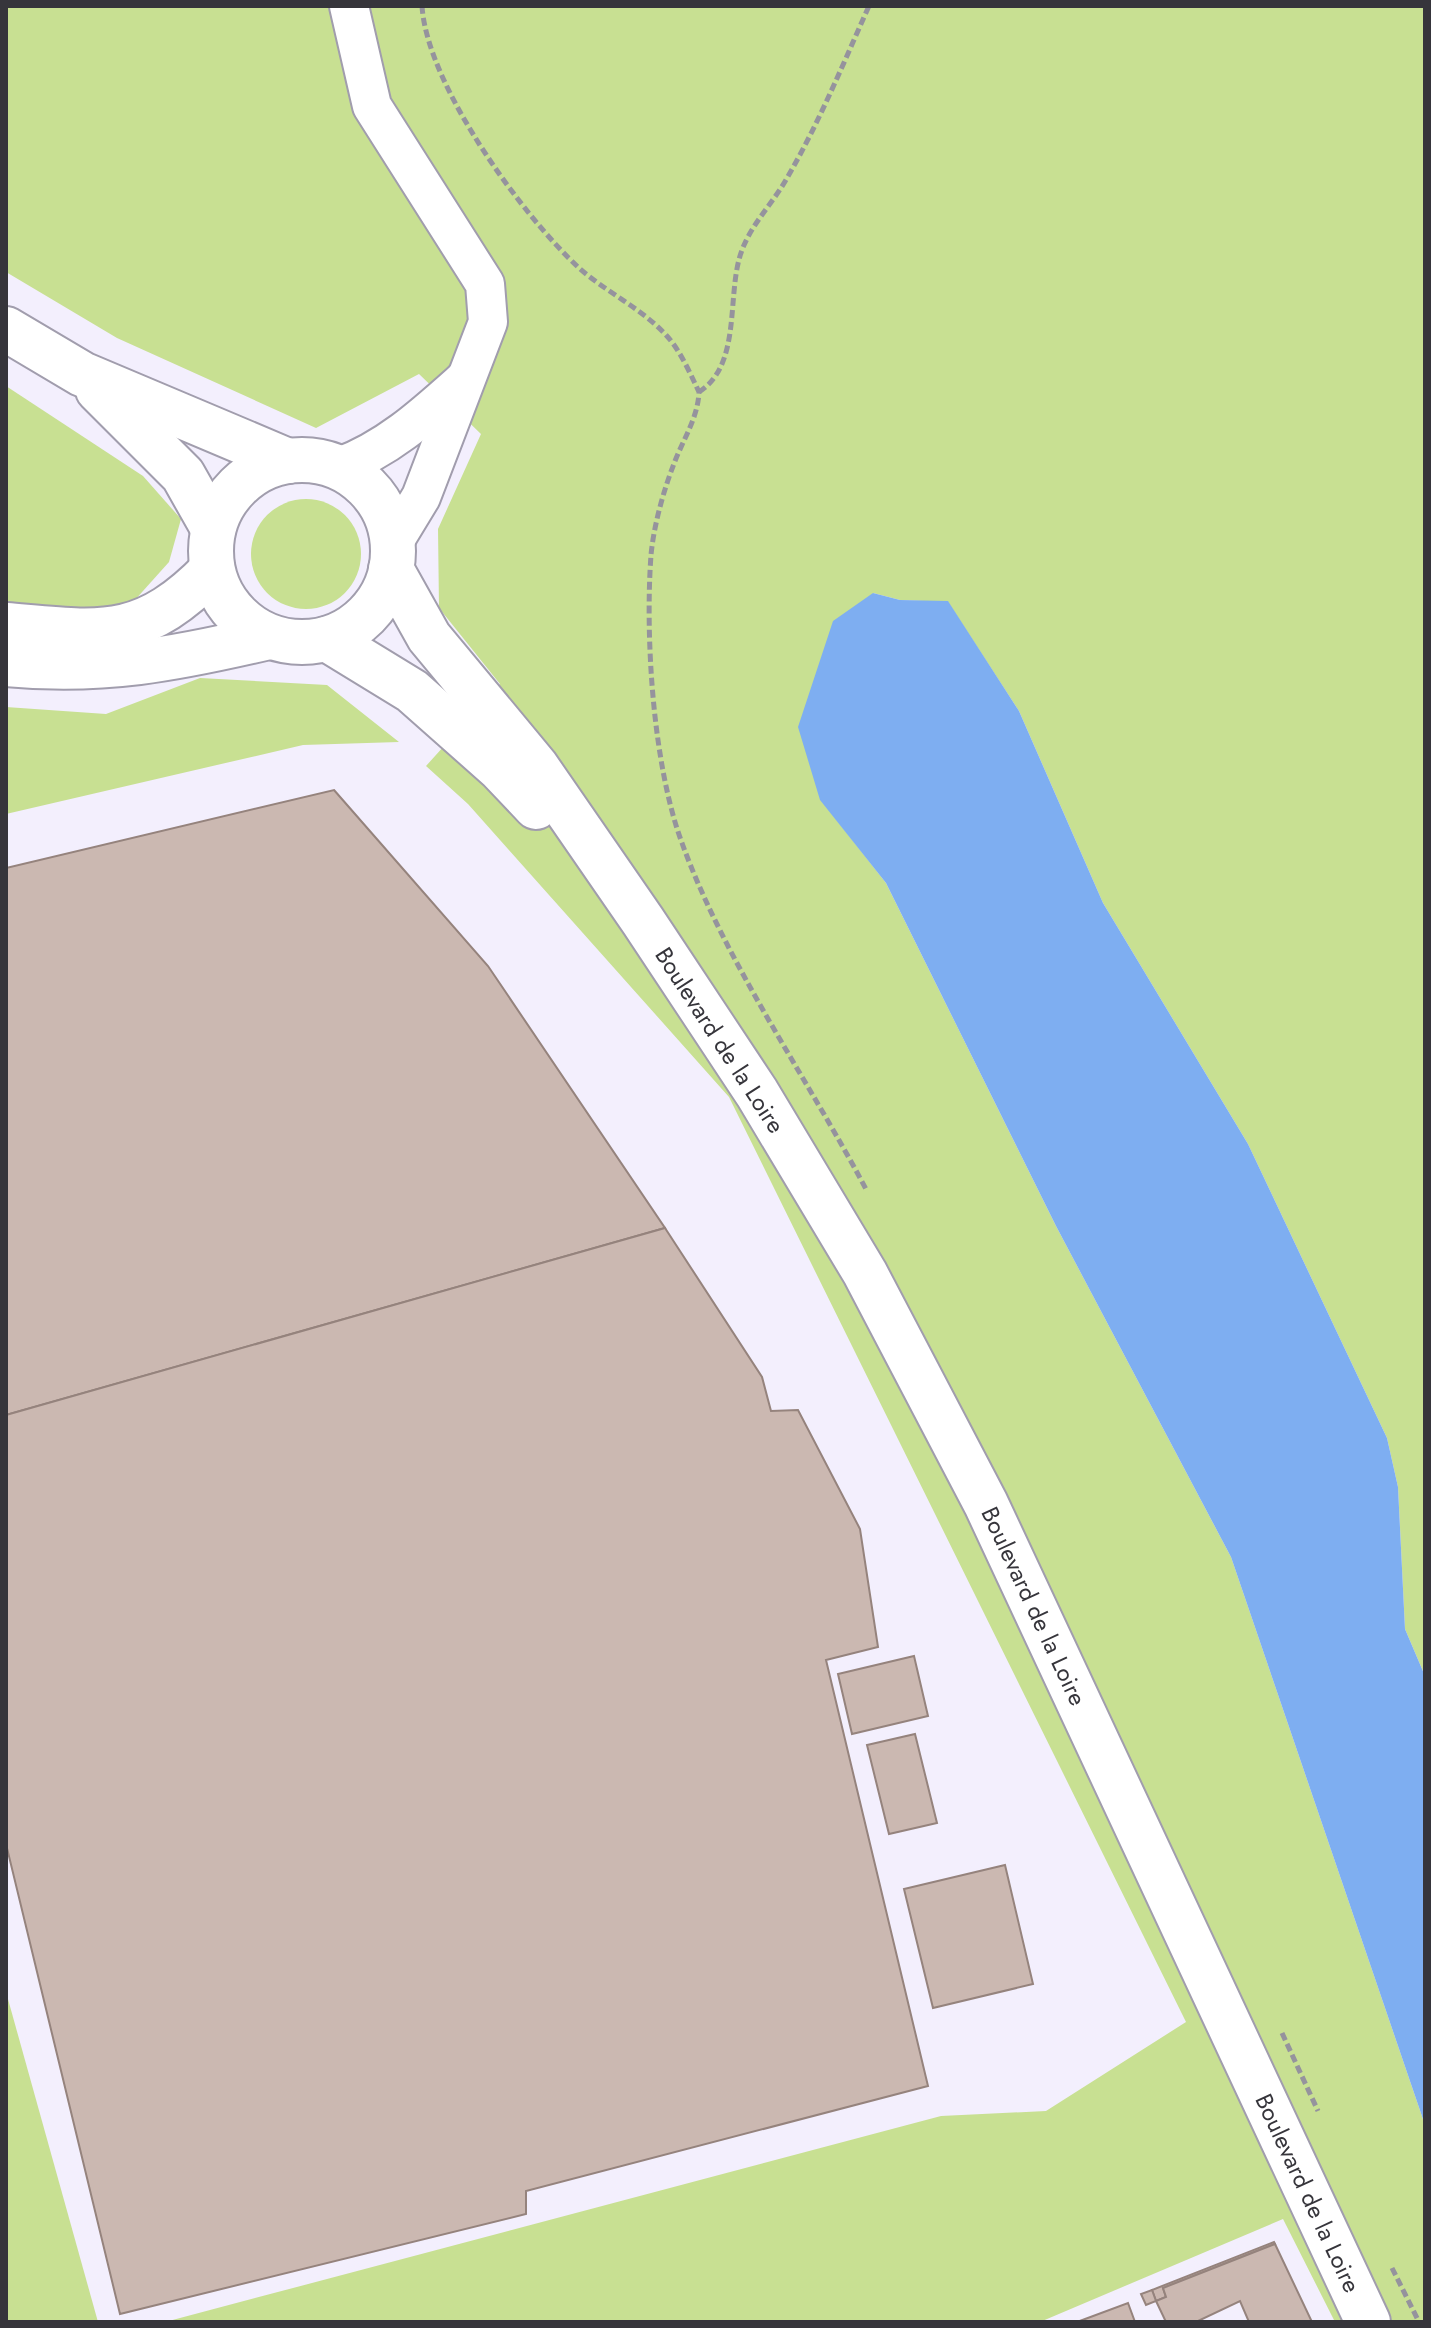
<svg xmlns="http://www.w3.org/2000/svg" width="1431" height="2328" font-family="Jost,sans-serif">
<style>
.green{fill:#c8e092}
.water{fill:#7eaef1}
.building{fill:#cbb8b1;stroke:#95837d;stroke-width:2}
.lines{fill:none;stroke-linecap:round;stroke-linejoin:round}
.minor-casing{stroke:#a19dad;stroke-width:42}
.major-casing{stroke:#a19dad;stroke-width:48}
.highway-casing{stroke:#a19dad;stroke-width:48}
.path{stroke:#95939d;stroke-width:5;stroke-dasharray:8 4;stroke-linecap:butt}
.minor{stroke:#fff;stroke-width:38}
.major{stroke:#fff;stroke-width:44}
.highway{stroke:#fff;stroke-width:44}
.labels{text-anchor:middle;dominant-baseline:central;stroke-width:8;stroke-linejoin:round;paint-order:stroke}
.street-label{font-size:24px;fill:#36353b;stroke:#fff}
</style>
<rect width="100%" height="100%" fill="#f3effd"/>
<g class="green">
<polygon points="6,6 1425,6 1425,1676 1405,1629 1398,1487 1387,1438 1248,1144 1103,903 1019,711 948,602 900,600 873,593 821,800 886,883 1056,1226 1231,1557 1425,2125 1425,2322 1335,2322 1283,2219 1040,2322 165,2322 941,2116 1046,2111 1186,2022 729,1097 468,804 426,766 500,684 439,608 438,529 481,434 419,374 316,428 117,338 6,272"/>
<polygon points="6,386 143,476 181,519 169,562 134,601 86,614 6,605"/>
<circle cx="306" cy="554" r="55"/>
<polygon points="200,678 327,685 399,742 303,745 6,814 6,707 106,714"/>
<polygon points="6,1992 98,2322 6,2322"/>
</g>
<polygon class="water" points="873,593 900,600 948,601 1019,711 1103,903 1248,1144 1387,1438 1398,1487 1405,1629 1425,1676 1425,2125 1231,1557 1056,1226 886,883 820,800 798,727 833,621"/>
<g class="building">
<polygon points="334,790 488,966 665,1228 6,1415 6,868"/>
<polygon points="665,1228 762,1377 771,1411 798,1410 860,1529 878,1647 826,1660 928,2086 526,2191 526,2214 120,2314 6,1844 6,1415"/>
<polygon points="914,1656 928,1716 852,1734 838,1674"/>
<polygon points="915,1734 937,1823 889,1834 867,1745"/>
<polygon points="1005,1865 1033,1984 933,2008 904,1889"/>
<polygon points="1274,2242 1275,2244 1163,2288 1166,2297 1156,2301 1152,2290"/>
<polygon points="1275,2244 1312,2322 1249,2322 1240,2301 1196,2322 1166,2322 1156,2301 1166,2297 1163,2288"/>
<polygon points="1152,2290 1156,2301 1146,2305 1141,2294"/>
<polygon points="1128,2303 1135,2322 1077,2322"/>
</g>
<g class="lines">
<g class="minor-casing">
<g id="minor">
<polyline points="349,6 372,106 485,284 488,322 421,497 393,543"/>
<path d="M339,467C388,449 425,415 463,381"/>
</g>
</g>
<g class="major-casing">
<g id="major">
<polyline points="6,329 82,374 288,461"/>
<polyline points="98,390 183,475 213,528"/>
<circle cx="302" cy="551" r="91"/>
<polyline points="391,569 429,637 536,766 643,921 757,1093 865,1273 986,1504 1368,2322"/>
<polyline points="327,639 412,691 500,769 536,807"/>
</g>
</g>
<g class="highway-casing">
<g id="highway">
<path d="M6,625C100,633 141,643 212,570"/>
<path d="M6,664C103,673 175,659 269,637"/>
</g>
</g>
<g class="path">
<path d="M422,6C427,85 522,215 579,268C606,292 641,308 666,335C680,350 690,373 699,392C698,417 684,438 675,461C664,489 654,524 651,555C645,637 653,765 682,843C725,962 808,1079 867,1191"/>
<path d="M699,392C741,365 727,299 740,256C749,226 772,205 787,178C819,123 843,64 869,6"/>
<polyline points="1282,2033 1318,2111"/>
<polyline points="1392,2268 1419,2322"/>
</g>
<use href="#minor" class="minor"/>
<use href="#major" class="major"/>
<use href="#highway" class="highway"/>
</g>
<g class="labels">
<g class="street-label">
<text transform="translate(720 1040) rotate(57)">Boulevard de la Loire</text>
<text transform="translate(1034 1606) rotate(65)">Boulevard de la Loire</text>
<text transform="translate(1308 2193) rotate(65)">Boulevard de la Loire</text>
</g>
</g>
<rect width="1431" height="2328" fill="none" stroke="#36353b" stroke-width="16"/>
</svg>
